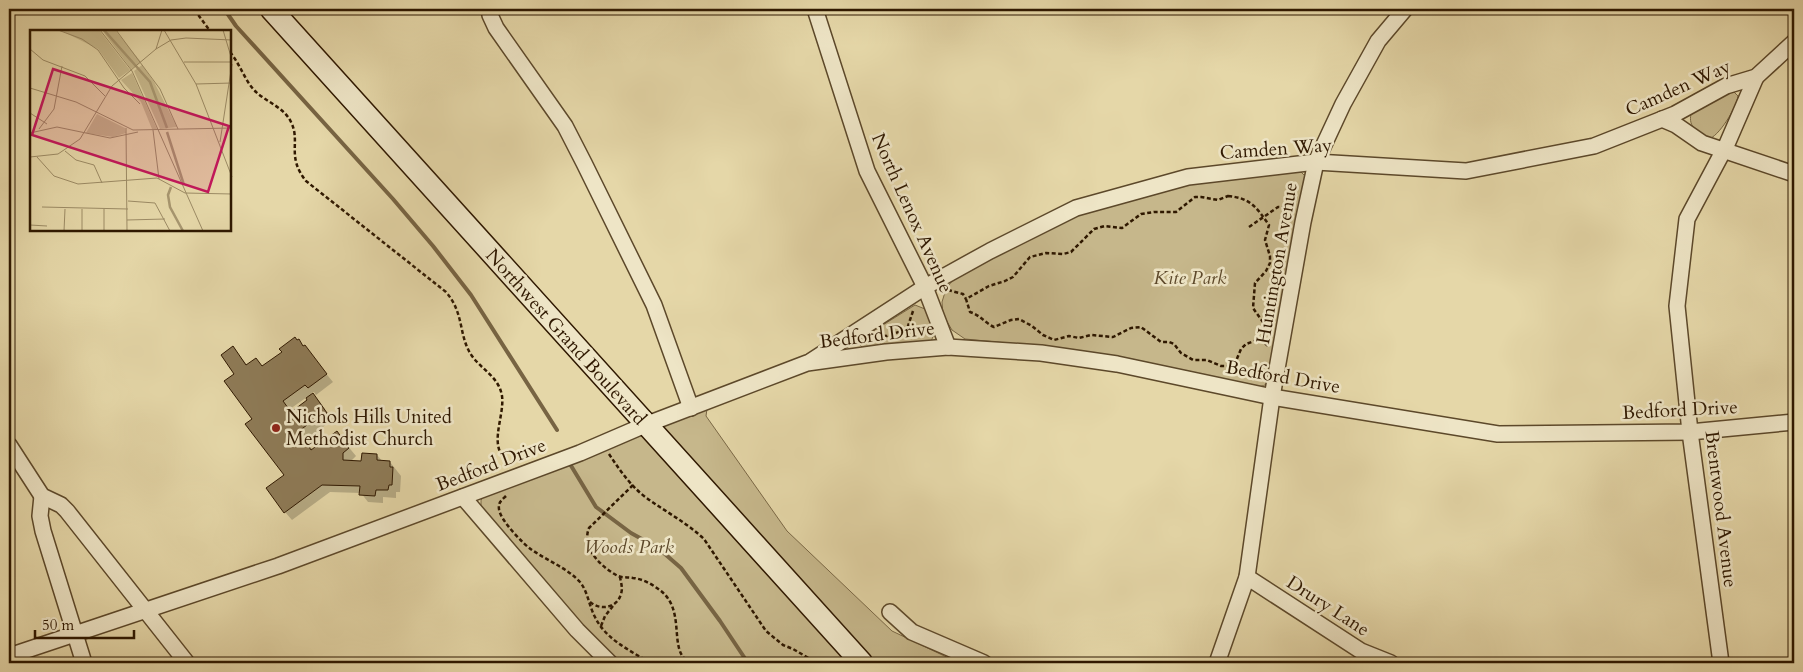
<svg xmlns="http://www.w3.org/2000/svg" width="1803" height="672" font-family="Cardo,serif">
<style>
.green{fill:#c6b78b;stroke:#7a6846}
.shadow{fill:#0003;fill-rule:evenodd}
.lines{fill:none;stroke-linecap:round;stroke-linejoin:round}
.stream{stroke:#776443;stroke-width:4}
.building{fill:#8e7b57;stroke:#2f1800}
.street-casing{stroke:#5c482a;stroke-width:18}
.secondary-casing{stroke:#2f1800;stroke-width:24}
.path{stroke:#2f1800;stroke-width:2.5;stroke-dasharray:4 2.5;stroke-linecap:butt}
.street{stroke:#eee5c6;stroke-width:15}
.secondary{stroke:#eee5c6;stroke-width:21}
.poi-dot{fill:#8f2418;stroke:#eee5c6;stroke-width:2}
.labels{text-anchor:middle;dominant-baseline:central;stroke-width:5;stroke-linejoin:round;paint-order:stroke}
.street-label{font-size:19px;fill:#2f1800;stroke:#eee5c6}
.park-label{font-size:19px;font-style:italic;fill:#5c482a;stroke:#eee5c6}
.poi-label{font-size:19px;fill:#2f1800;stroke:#eee5c6;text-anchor:start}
.inset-river{fill:none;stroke:#a7966f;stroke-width:2.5}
.inset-road{fill:none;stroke:#9c8b65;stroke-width:1}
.view{fill:#c2185b;fill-opacity:0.15;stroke:#c2185b;stroke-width:2.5}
.inset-edge{fill:none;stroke:#2f1800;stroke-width:2.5}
</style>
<rect width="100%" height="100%" fill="#e5d7a8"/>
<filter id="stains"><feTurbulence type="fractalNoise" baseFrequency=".004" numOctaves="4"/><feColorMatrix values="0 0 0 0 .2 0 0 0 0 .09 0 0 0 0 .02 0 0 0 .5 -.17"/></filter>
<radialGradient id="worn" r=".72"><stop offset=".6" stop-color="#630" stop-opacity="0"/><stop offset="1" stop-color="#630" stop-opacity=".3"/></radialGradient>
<g class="green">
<path d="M1733,91L1738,96C1737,107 1718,138 1708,139C1698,133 1688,127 1691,114Z"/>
<path d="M1296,170L1301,172L1305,176L1306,183L1291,244L1270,379C1267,385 1264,386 1257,387L1039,346L965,339L952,330L943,315L942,302L946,289L952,281L1046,228L1127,197L1172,186Z"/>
<path d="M915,305L925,309C932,322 939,327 931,341L863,348L859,344V341L862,338Z"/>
<polygon points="707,409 706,416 787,531 892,631 959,663 873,663 663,433 665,425"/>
<polygon points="634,435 643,436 850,663 621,663 574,615 481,506 481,500 485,495"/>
</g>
<path class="shadow" d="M299,341L333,382L316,395L314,392L311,393L320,402L334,422L330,425L328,423L306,440L313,450L337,433L356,456L350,462H362L377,455L383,462H390L401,476L400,492H396V498L383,497V503L368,502L361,493L330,492L292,520L285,512V476L254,419L236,375L233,348L248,366L256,360L263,367ZM307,397L309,400L292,412L290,409Z"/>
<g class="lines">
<g class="stream">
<polyline points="230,9 227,13 236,26 393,199 433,246 471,295 557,430"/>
<polyline points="570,464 596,507 631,533 658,548 681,568 720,621 748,663"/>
</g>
</g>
<polygon class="building" points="295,337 297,340 299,339 303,346 305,345 327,374 308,388 305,385 283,401 291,412 307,400 306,398 313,393 327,413 321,418 319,416 299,431 311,450 337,431 349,448 343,453 343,460 361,461 362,453 377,454 377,460 390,461 390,467 393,467 392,485 389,485 388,490 376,490 375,496 359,495 360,486 322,485 284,513 266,488 284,475 245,424 252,419 224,381 234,374 221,355 233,346 246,365 256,358 262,366 282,352 279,349"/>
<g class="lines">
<g class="street-casing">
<g id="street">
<polyline points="489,9 490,15 496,28 565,126 584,163 654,305 691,408"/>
<polyline points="815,9 867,171 925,287 948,347"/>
<polyline points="1662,119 1676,125 1702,143 1794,174"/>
<polyline points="811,361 925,287 990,251 1076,208 1188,177 1316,162 1466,171 1594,146 1675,114 1726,86 1756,77 1794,42"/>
<polyline points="9,445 42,496 61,505 67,511 187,663"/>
<polyline points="42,496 40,516 43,531 84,663"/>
<polyline points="463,497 577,630 610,663"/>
<polyline points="1247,577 1361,651 1391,663"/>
<polyline points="890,612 912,632 984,663"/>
<polyline points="9,656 278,566 580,453 645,425 807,363 886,352 948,347 1041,353 1117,364 1272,397 1498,434 1690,432 1794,422"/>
<polyline points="1217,663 1247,577 1272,397 1303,222 1316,162 1343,104 1378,41 1405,9"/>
<polyline points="1721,663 1690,432 1677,306 1687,219 1727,144 1756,77"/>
</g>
</g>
<g class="secondary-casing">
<polyline id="secondary" points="271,9 862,663"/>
</g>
<g class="path">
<polyline points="196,9 199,16 210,31"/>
<path d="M230,52C240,64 245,81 255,91C266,102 284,107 291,122C301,142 286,156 306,181L446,292C465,314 458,336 472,356C482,370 499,377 502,396C505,418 485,451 512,463"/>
<path d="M1228,196C1251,198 1257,208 1269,225L1265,240L1270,256V263L1266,271L1255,283L1253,308L1265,325L1266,332L1260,339L1246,344L1241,349L1236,361L1228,366H1221L1207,360H1193L1181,353L1174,344L1169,342H1161L1141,327L1131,328L1113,337L1091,335L1079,338L1069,336L1054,340L1043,335L1032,326L1019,319L1011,320L994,327C985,323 980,315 970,312L966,299L989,286L1005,281L1013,277L1030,257L1046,253L1063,254L1071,252L1094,229L1105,226L1122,228L1141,214L1154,212H1176L1195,197H1201L1218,200Z"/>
<polyline points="1249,227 1278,207 1293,208"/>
<polyline points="948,290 963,294 966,299"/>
<polyline points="913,311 907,329 914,336"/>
<polyline points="877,335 887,336 907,329"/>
<polyline points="1260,339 1268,346"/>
<path d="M609,454C619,469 629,484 644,496C664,511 686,522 704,539L766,631L783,645L793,649L817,663"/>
<path d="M633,485L589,528C581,548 601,567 618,576C623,578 628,577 633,578C644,579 653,585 661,591C687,612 667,651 690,663"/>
<path d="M506,496C502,500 498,502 499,509C500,520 523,544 532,550C548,561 567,568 580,582C588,592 589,606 595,617C606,640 630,650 650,663"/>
<path d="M590,602C601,611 617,608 621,594C623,588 621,583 620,577"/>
<polyline points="601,626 605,616 613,606"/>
</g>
<use href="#street" class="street"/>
<use href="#secondary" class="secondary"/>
</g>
<circle class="poi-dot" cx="276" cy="428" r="5"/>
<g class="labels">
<g class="street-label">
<text transform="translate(1678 88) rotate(-24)">Camden Way</text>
<text transform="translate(1276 149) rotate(-4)">Camden Way</text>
<text transform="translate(912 213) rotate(66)">North Lenox Avenue</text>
<text transform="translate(1277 263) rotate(-80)">Huntington Avenue</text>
<text transform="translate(877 335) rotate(-7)">Bedford Drive</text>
<text transform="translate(566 337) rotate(48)">Northwest Grand Boulevard</text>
<text transform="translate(1283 377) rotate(10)">Bedford Drive</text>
<text transform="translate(1680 410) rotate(-3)">Bedford Drive</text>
<text transform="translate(491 465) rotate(-21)">Bedford Drive</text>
<text transform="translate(1721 509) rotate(83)">Brentwood Avenue</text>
<text transform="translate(1328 606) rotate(33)">Drury Lane</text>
</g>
<g class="park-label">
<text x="1190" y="278">Kite Park</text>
<text x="629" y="547">Woods Park</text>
</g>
<g class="poi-label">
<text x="286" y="417">Nichols Hills United<tspan x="286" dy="22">Methodist Church</tspan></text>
</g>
</g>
<g transform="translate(30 30)">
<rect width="201" height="201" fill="#e5d7a8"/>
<path d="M30,0H69L100,40L89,48L68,19ZM72,0H85L111,32L101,39ZM112,35L124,52L147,97L130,99L104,41ZM102,43L127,99H122L111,72L91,50ZM67,84L95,98L96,103L83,107L56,103Z" fill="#c6b78b"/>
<path class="inset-river" d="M74,0L120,52L137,98M137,102L154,155M141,157L138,165L140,177L153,201"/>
<path class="inset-road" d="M28,0L52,9L68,20L94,58L110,74M70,0L102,41L173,201M86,0L130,59L148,99M134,0L166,54L202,147M193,0L202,30M0,19L13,30L55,46L75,66M126,19L141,10L156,8L202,10M154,32H202M166,54L202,53M0,58L46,72L103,100L202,98M0,83L17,94M96,98L97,201M9,99L24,79L32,36M123,100L129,149M0,103L27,97L80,108L108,102M190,112L202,34M35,121L46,130L64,135L72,153M0,127L28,124L50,109L82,56L126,19L132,0M7,127L24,146L48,154L127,148L155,163L202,164M98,171L125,173L140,201M12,177L98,179M97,190L135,189M0,195L17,196M34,201L35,179M52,201V179M74,201V179"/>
<path class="view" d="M23,39L199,96L178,162L2,105Z"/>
<rect width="201" height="201" class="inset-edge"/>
</g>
<rect width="1803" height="672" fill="none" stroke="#e5d7a8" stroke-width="30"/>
<rect x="10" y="10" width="1783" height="652" fill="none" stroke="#2f1800" stroke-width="2.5"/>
<rect x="15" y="15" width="1773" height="642" fill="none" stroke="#2f1800"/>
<path d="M35 630v8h99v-8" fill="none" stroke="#2f1800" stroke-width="2.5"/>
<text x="42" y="630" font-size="15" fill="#2f1800" stroke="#eee5c6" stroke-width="4" paint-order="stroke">50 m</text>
<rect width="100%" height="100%" filter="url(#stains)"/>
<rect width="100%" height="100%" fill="url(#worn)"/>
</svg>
